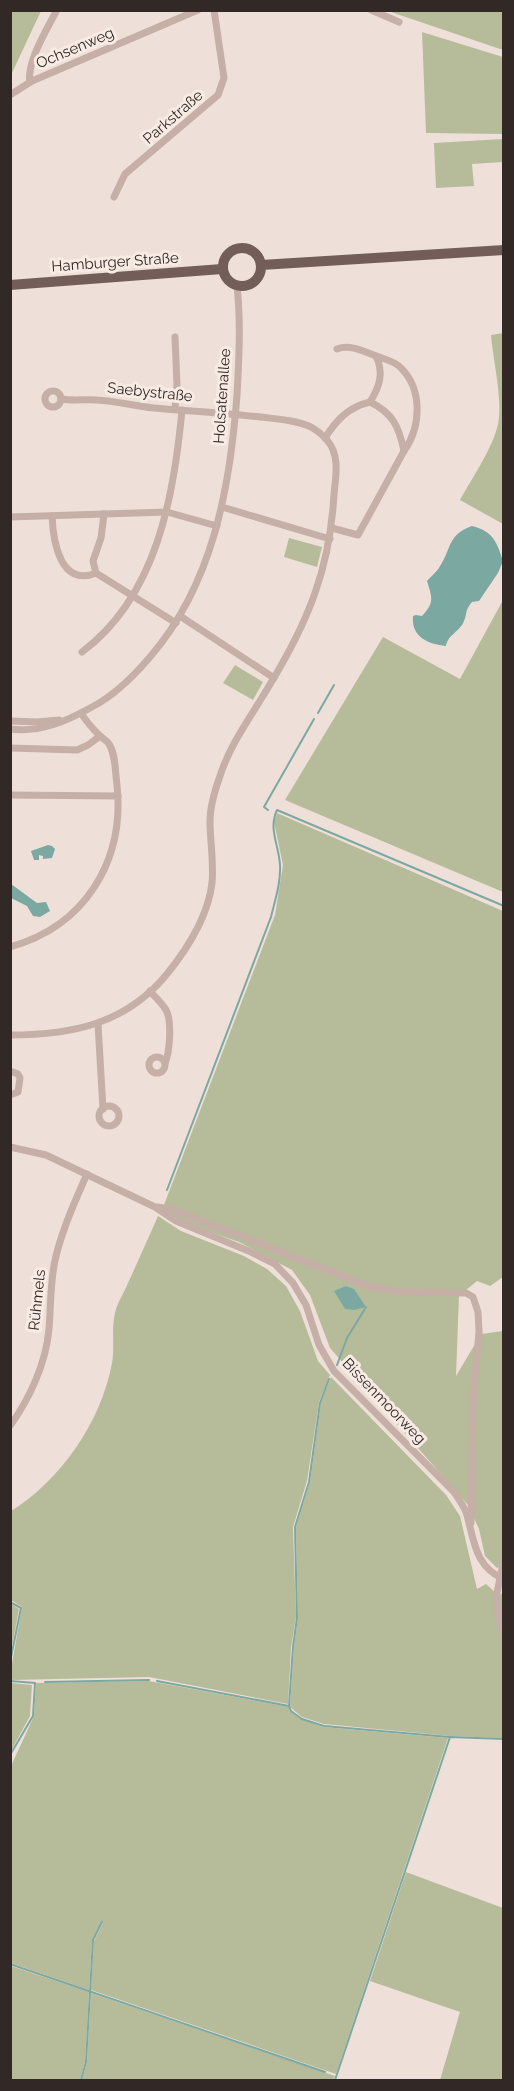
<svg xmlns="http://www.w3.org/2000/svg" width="514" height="2091" font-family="Raleway,sans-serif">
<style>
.green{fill:#b6bc9a}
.water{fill:#7ba9a2}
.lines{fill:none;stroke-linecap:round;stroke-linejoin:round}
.stream{stroke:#7ba9a2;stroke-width:2}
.minor{stroke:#c5afa6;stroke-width:7}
.primary{stroke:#735d58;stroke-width:10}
.labels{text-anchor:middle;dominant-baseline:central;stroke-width:6;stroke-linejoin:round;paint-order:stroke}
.street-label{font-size:15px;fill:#322826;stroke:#f7ebe4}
</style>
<rect width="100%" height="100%" fill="#eee0d9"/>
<g class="green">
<polygon points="11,10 41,11 11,75 10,11"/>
<polygon points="392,10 503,11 503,50 391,12"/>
<polygon points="422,32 503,57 503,134 426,133"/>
<polygon points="503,139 503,162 472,164 474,186 436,188 434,143"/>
<path d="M503,333L504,334L503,524L460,500C472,478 493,448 498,424C503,401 493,360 491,335Z"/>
<polygon points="289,538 322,547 317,567 284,557"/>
<polygon points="503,600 503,892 285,800 383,637 460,679"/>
<polygon points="235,665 263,682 253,700 223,683"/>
<polygon points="277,813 503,911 503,1277 490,1286 477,1281 459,1296 456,1376 481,1334 503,1331 504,1551 500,1566 497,1568 485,1556 479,1529 468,1505 330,1348 310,1295 292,1270 239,1242 179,1221 162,1210 275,915 283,865 274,822"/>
<path d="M158,1216L181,1231L244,1256L267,1269L286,1286L300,1311L318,1361L330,1375L319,1402L307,1481L293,1527L296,1617L291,1648L288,1704L149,1677L11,1680V1669L22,1607L11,1600V1511C61,1480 101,1422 112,1363C115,1347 111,1329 115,1313C117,1303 124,1293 128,1283C138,1261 148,1239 158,1216Z"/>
<polygon points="331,1377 446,1495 460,1516 477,1589 486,1584 499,1596 503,1592 503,1738 450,1736 324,1724 302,1717 290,1707 294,1647 298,1618 296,1527 310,1482 321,1402"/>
<polygon points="11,1604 19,1609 11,1652"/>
<polygon points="149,1681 289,1707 290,1711 301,1719 323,1727 448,1738 336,2074 91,1990 94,1941 103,1923 102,1921 92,1941 89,1990 11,1963 11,1766 34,1716 36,1683"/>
<polygon points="11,1683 32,1685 30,1716 11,1751"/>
<polygon points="406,1872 503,1908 503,2080 440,2080 460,2012 370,1981"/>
<polygon points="11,1966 89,1992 85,2062 80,2080 11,2080"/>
<polygon points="91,1993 335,2076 333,2080 82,2080 87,2062"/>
</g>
<g class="water">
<path d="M472,526C493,531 497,542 503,561L498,573L479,601L472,602C464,612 468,612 464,621C460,632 448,634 446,646C428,644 411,637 413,616L416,615L422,616C435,602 432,598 427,581C431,576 437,572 440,566C452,548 447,535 472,526Z"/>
<polygon points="48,845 52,846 55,849 52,858 43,859 43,856 39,855 39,860 34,860 31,851"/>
<polygon points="11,884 37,903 46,902 50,911 40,917 33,916 27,906 11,898"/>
<polygon points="346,1286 354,1289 366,1307 354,1310 345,1309 334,1291"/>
</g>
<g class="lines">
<g class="stream">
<polyline points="318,713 334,685"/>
<polyline points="268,810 264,807 314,719"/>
<path d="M167,1190L271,917C275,900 281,883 280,865C279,845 268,829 277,810L504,906"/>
<polyline points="337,1365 347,1338 366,1307"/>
<polyline points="10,1602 21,1608 10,1662"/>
<polyline points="10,1681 35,1683 33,1716 10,1755"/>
<polyline points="157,1681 289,1706 293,1647 297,1618 295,1527 309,1482 320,1403 329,1379"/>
<polyline points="45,1682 149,1680"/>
<polyline points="289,1706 291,1711 302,1719 324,1726 449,1737"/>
<polyline points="10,1964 325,2072"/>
<polyline points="81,2080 86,2062 93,1940 102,1922"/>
<polyline points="335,2080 450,1737 504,1739"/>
</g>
<g class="minor">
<polyline points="371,10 399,22"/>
<path d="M30,82C26,63 48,27 57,10"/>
<polyline points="10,95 32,81 198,10"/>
<polyline points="114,197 125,174 218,95 224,78 214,10"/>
<polyline points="175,337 177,385 175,409"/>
<path d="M337,349C350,344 363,351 376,356"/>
<circle cx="53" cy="399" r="8"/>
<path d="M370,402C380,386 384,373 376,356C384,359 395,361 401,368C423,390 421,427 404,451"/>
<path d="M325,438C337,419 349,407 370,402C393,413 399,427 404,451L358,535L332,528"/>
<polyline points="222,507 330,539"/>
<path d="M52,516C53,540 60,588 96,573L93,561L101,538L104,514"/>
<polyline points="10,517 167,512 217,526"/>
<polyline points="96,573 176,623"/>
<polyline points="180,616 274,678"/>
<path d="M82,652C157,596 174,496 182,410"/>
<polyline points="10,721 37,722 59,720"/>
<path d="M10,729C40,733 67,721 92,707C115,695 133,677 150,657C213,584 230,488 237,395C239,359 241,322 237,286"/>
<polyline points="10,748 77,750 88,745 100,736"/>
<polyline points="10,795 118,796"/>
<path d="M10,947C85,926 125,861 117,785C115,772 116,755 109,744C107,741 102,738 99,735C92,728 86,721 81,713"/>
<path d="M150,991C155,997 162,1003 166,1010C172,1020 170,1052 165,1063"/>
<polyline points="98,1024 103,1109"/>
<path d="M10,1035C72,1035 126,1024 167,974C188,948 208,917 212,883C214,862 210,841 210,821C210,806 215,790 220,776C230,744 252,715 269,686C308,622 330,569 334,494C336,475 340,455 327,440C323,435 316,430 311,427C295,420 277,419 260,417C225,413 189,411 153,408C134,406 116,401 97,400C85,399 73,401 61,399"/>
<circle cx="157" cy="1065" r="8"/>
<polyline points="10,1071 18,1074 20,1078 18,1092 10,1095"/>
<circle cx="109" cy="1116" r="10"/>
<path d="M10,1147L46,1155L155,1207L176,1221L251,1252L275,1264L293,1283L306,1305L319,1345L334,1371L454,1492C458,1498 463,1505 466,1512C474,1538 474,1567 504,1579"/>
<polyline points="158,1207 177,1211 370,1287 406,1292 466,1293 473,1297 478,1312 479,1331 473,1407 471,1523"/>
<path d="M10,1426C30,1398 46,1363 49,1329C51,1305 50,1279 56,1256C63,1228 75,1201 87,1174"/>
<polyline points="501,1630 496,1598 504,1558"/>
</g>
<g class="primary">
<circle cx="242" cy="267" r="19"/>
<polyline points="261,265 504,250"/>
<polyline points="10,285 222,269"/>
</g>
</g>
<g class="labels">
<g class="street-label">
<text transform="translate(75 48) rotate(-23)">Ochsenweg</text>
<text transform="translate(173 117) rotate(-41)">Parkstraße</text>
<text transform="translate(115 262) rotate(-4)">Hamburger Straße</text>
<text transform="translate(150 392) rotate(6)">Saebystraße</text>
<text transform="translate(222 396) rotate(-86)">Holsatenallee</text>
<text transform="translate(37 1300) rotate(-84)">Rühmels</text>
<text transform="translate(384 1401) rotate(46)">Bissenmoorweg</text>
</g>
</g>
<rect width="514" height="2091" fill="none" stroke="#322826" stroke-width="24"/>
</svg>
